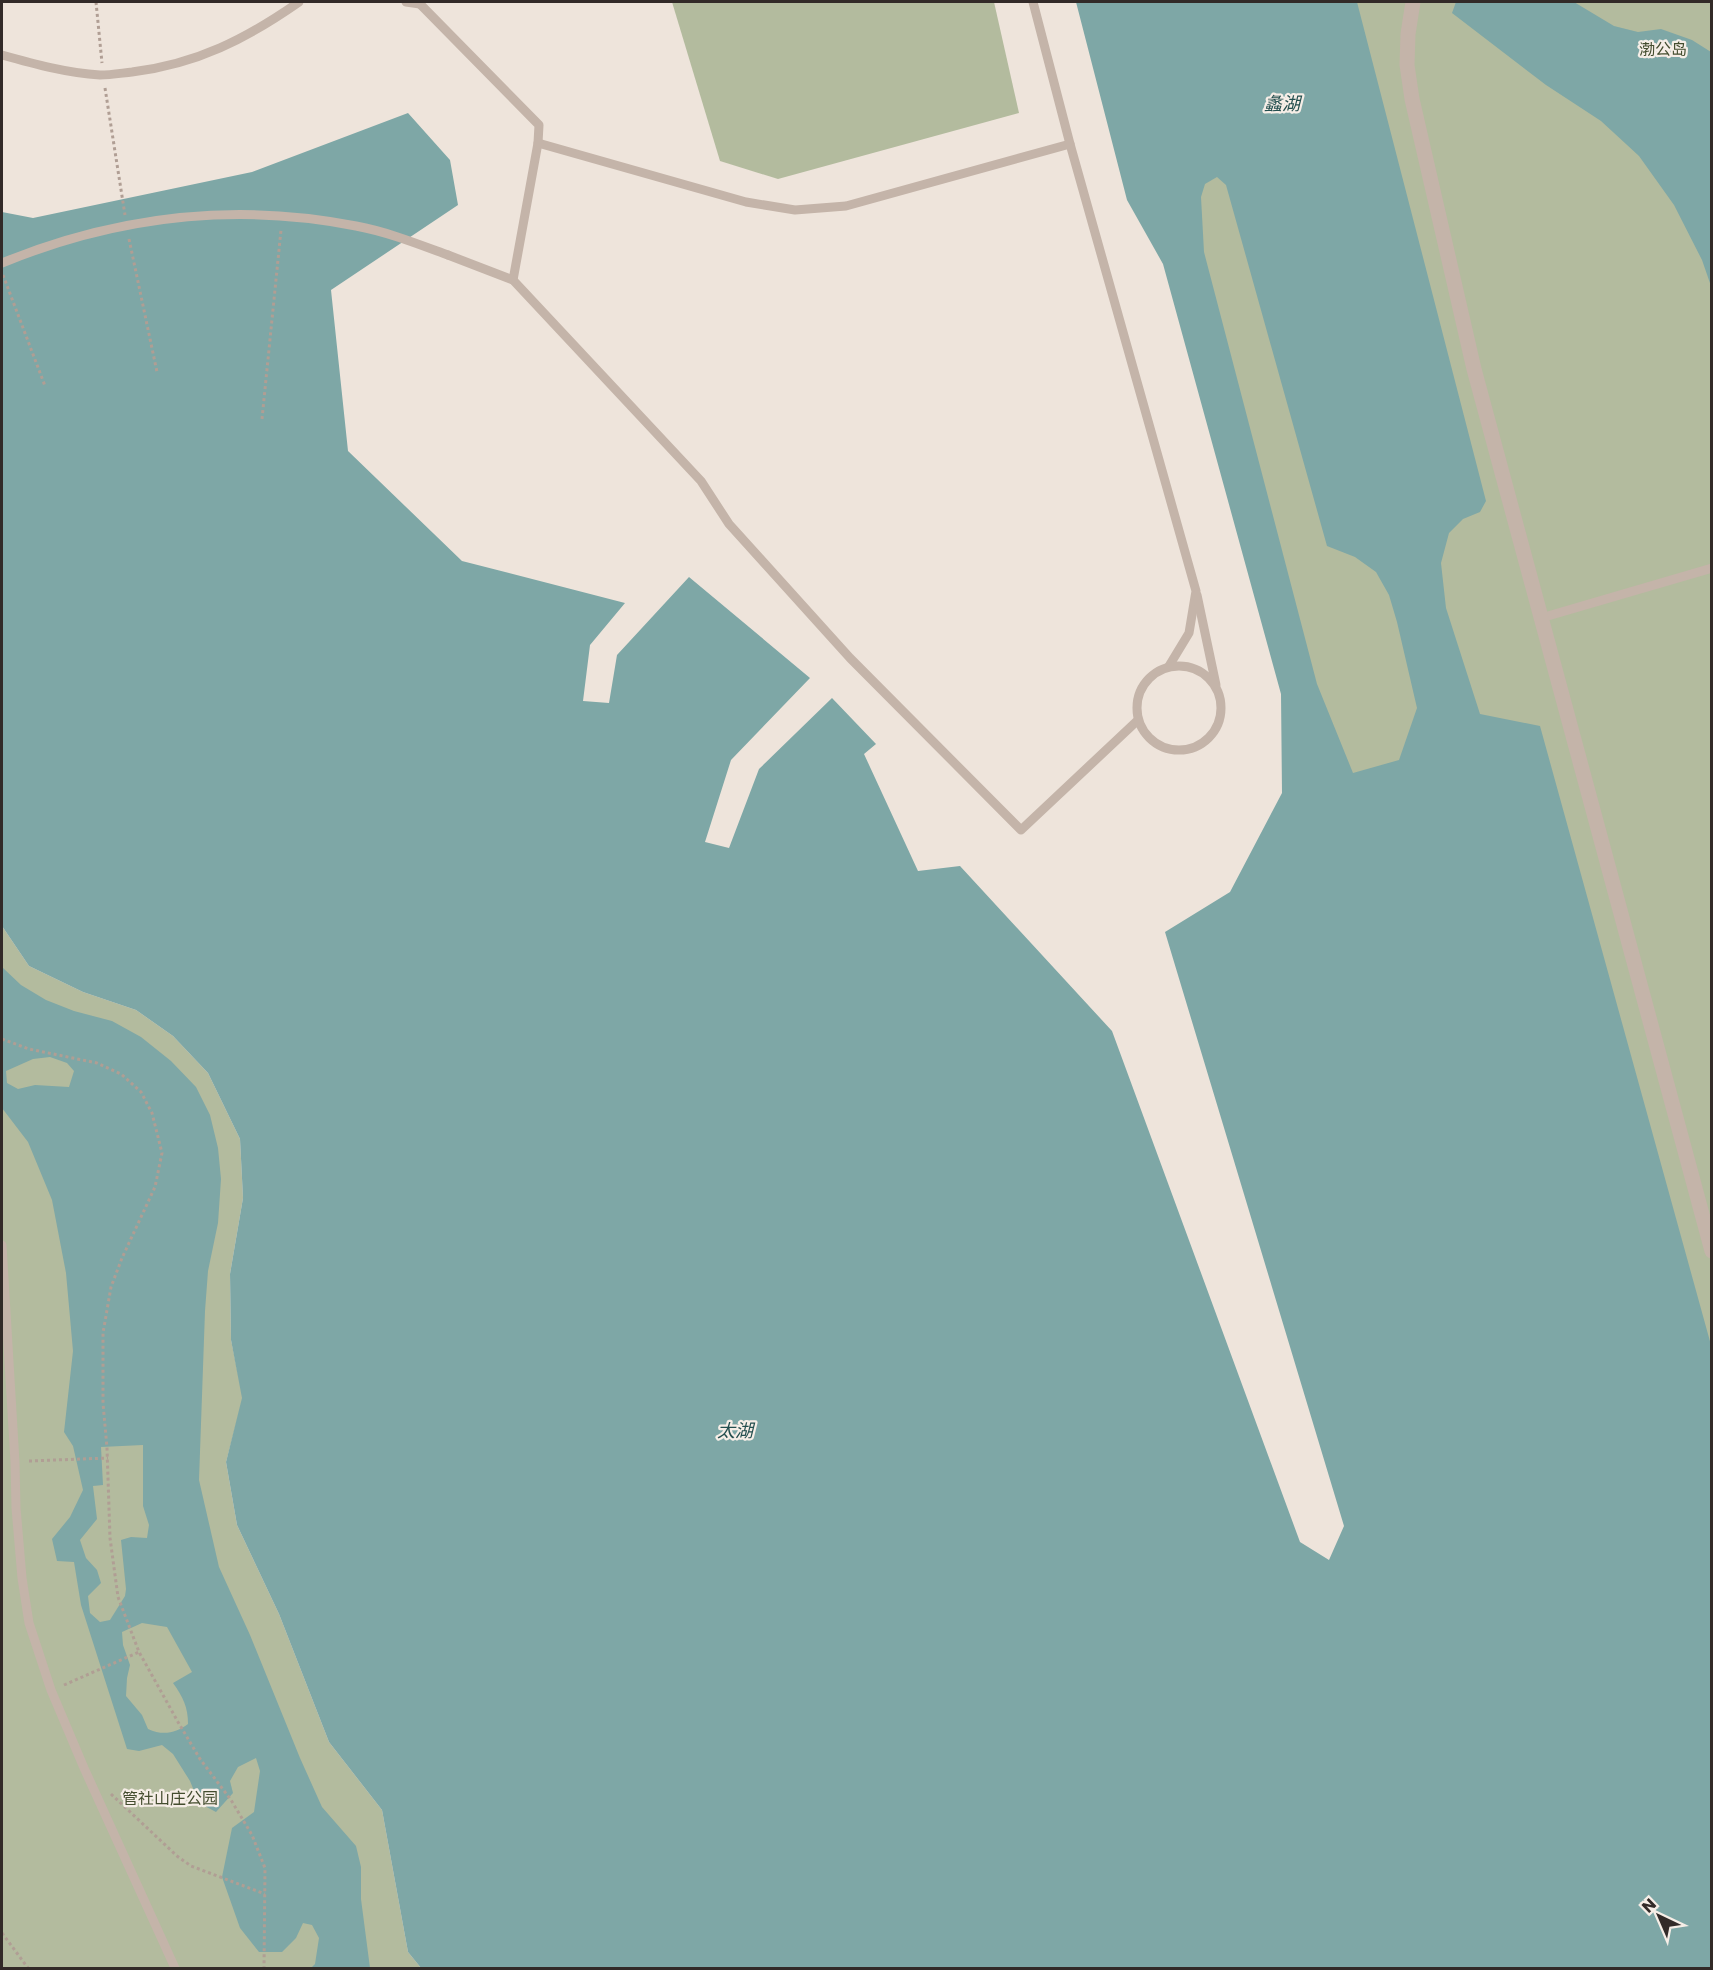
<svg xmlns="http://www.w3.org/2000/svg" width="1713" height="1970" font-family="Poppins,'Noto Sans SC',sans-serif">
<style>
.green{fill:#b3bb9e}
.water{fill:#7ea7a6;fill-rule:evenodd}
.lines{fill:none;stroke-linecap:round;stroke-linejoin:round}
.path{stroke:#b09e94;stroke-width:3;stroke-dasharray:3 3;stroke-linecap:butt}
.lane{stroke:#c4b4a9;stroke-width:9}
.street{stroke:#c4b4a9;stroke-width:15}
.lane-bridge{stroke:#c4b4a9;stroke-width:9}
.labels{text-anchor:middle;dominant-baseline:central;stroke-width:4.5;stroke-linejoin:round;paint-order:stroke}
.park-label{font-size:16px;fill:#444d2f;stroke:#f6eee7}
.water-label{font-size:18px;font-style:italic;fill:#234e4e;stroke:#f6eee7}
</style>
<rect width="100%" height="100%" fill="#eee4db"/>
<g class="green">
<polygon points="672,2 994,2 1019,113 778,179 720,161"/>
<polygon points="1286,2 1478,2 1639,139 1712,261 1711,1442 1347,784 1313,712 1187,214"/>
<polygon points="1537,2 1711,2 1711,156"/>
<polygon points="2,926 29,966 83,992 136,1010 173,1036 208,1073 240,1139 243,1198 230,1274 231,1340 243,1398 226,1462 237,1525 279,1614 329,1742 382,1810 408,1952 421,1968 2,1968"/>
</g>
<g class="water">
<path d="M1076,2H1357L1486,501L1480,512L1463,519L1449,533L1441,563L1446,608L1480,714L1540,726L1711,1345V1968H421L408,1952L382,1810L329,1742L279,1614L237,1525L226,1462L242,1398L231,1340L230,1274L243,1198L240,1139L208,1073L173,1036L136,1010L83,992L29,966L2,926V212L33,218L252,172L408,113L450,160L458,205L331,290L348,451L462,561L625,603L590,645L583,701L609,703L617,655L689,577L810,678L731,760L705,842L729,848L759,769L832,698L876,744L864,754L918,871L960,866L1112,1031L1300,1542L1329,1560L1344,1526L1165,932L1230,892L1282,793L1281,694L1163,264L1127,200ZM1217,177L1226,185L1327,546L1355,557L1376,572L1389,595L1397,622L1417,708L1399,760L1353,773L1317,684L1204,252L1201,197L1205,184Z"/>
<polygon points="1456,2 1574,2 1614,26 1638,32 1661,29 1692,40 1711,52 1711,286 1702,260 1674,205 1639,156 1601,121 1546,85 1452,13"/>
<path d="M2,967L21,985L46,1000L74,1011L112,1021L141,1037L171,1061L196,1087L210,1115L218,1148L221,1179L218,1223L208,1271L205,1311L199,1480L219,1567L250,1635L300,1758L322,1807L356,1846L361,1867V1899L370,1968H311L315,1964L319,1938L312,1925L303,1923L296,1938L282,1952H259L240,1928L222,1877L232,1828L254,1812L260,1771L256,1758L238,1767L230,1781L233,1793L216,1812L199,1803L190,1781L173,1754L162,1745L139,1751L127,1749L81,1605L74,1562L57,1561L52,1539L70,1517L83,1490L73,1446L64,1432L73,1351L66,1273L52,1200L28,1142L2,1108ZM50,1057L67,1063L74,1071L69,1087L35,1085L18,1089L7,1083L6,1071L33,1059ZM143,1445V1506L149,1525L147,1538L131,1537L121,1540L126,1589L125,1596L110,1620L100,1622L90,1613L88,1596L101,1583L97,1570L86,1558L80,1540L97,1519L93,1486L103,1485L101,1447ZM142,1623L167,1627L192,1672L173,1683C183,1697 188,1707 188,1724C176,1733 163,1736 148,1729L142,1715L126,1696L127,1678L130,1665L123,1645L122,1632Z"/>
</g>
<g class="lines">
<g class="path">
<polyline points="96,2 102,63"/>
<polyline points="105,88 125,215"/>
<polyline points="129,239 157,372"/>
<polyline points="3,275 45,386"/>
<polyline points="262,419 281,230"/>
<polyline points="2,1039 29,1049 97,1063 121,1074 141,1092 152,1113 162,1153 155,1187 122,1258 111,1287 103,1333 103,1403 107,1448 110,1538 118,1597 139,1652 178,1722 200,1759 231,1800 252,1835 265,1868 264,1968"/>
<polyline points="29,1461 108,1458"/>
<polyline points="64,1685 139,1652"/>
<polyline points="111,1794 177,1856 191,1866 265,1894"/>
<polyline points="2,1933 28,1968"/>
</g>
<g class="lane">
<polyline points="406,2 420,4"/>
<polyline points="419,2 420,4 539,125 538,143 513,280"/>
<polyline points="1033,2 1070,144"/>
<path d="M2,55C34,64 67,73 100,75C111,75 122,73 132,72C197,64 246,39 299,2"/>
<polyline points="538,143 746,202 795,210 846,206 1070,144 1196,591 1189,633 1169,666"/>
<polyline points="448,255 513,280 701,481 729,524 850,658 1021,830 1138,720"/>
<polyline points="1197,595 1216,685"/>
<polyline points="1541,618 1712,568"/>
<circle cx="1179" cy="708" r="42"/>
<polyline points="2,1245 15,1462 16,1508 22,1578 29,1623 51,1690 84,1768 175,1968"/>
</g>
<polyline class="street" points="1413,2 1408,34 1407,65 1412,99 1474,369 1712,1251"/>
<path class="lane-bridge" d="M2,263C117,216 234,202 356,226C388,232 418,244 448,255"/>
</g>
<g class="labels">
<g class="park-label">
<text x="1663" y="49">渤公岛</text>
<text x="170" y="1798">管社山庄公园</text>
</g>
<g class="water-label">
<text x="1282" y="103">蠡湖</text>
<text x="735" y="1430">太湖</text>
</g>
</g>
<rect width="1713" height="1970" fill="none" stroke="#322a28" stroke-width="6"/>
<g transform="translate(1659 1916) rotate(316)" stroke="#f6eee7" stroke-width="4.5" paint-order="stroke">
<path d="M0-4.5L10 22L0 15L-10 22Z" fill="#322a28"/>
<text y="-9" font-size="16" font-weight="bold" text-anchor="middle" fill="#322a28">N</text>
</g>
</svg>
